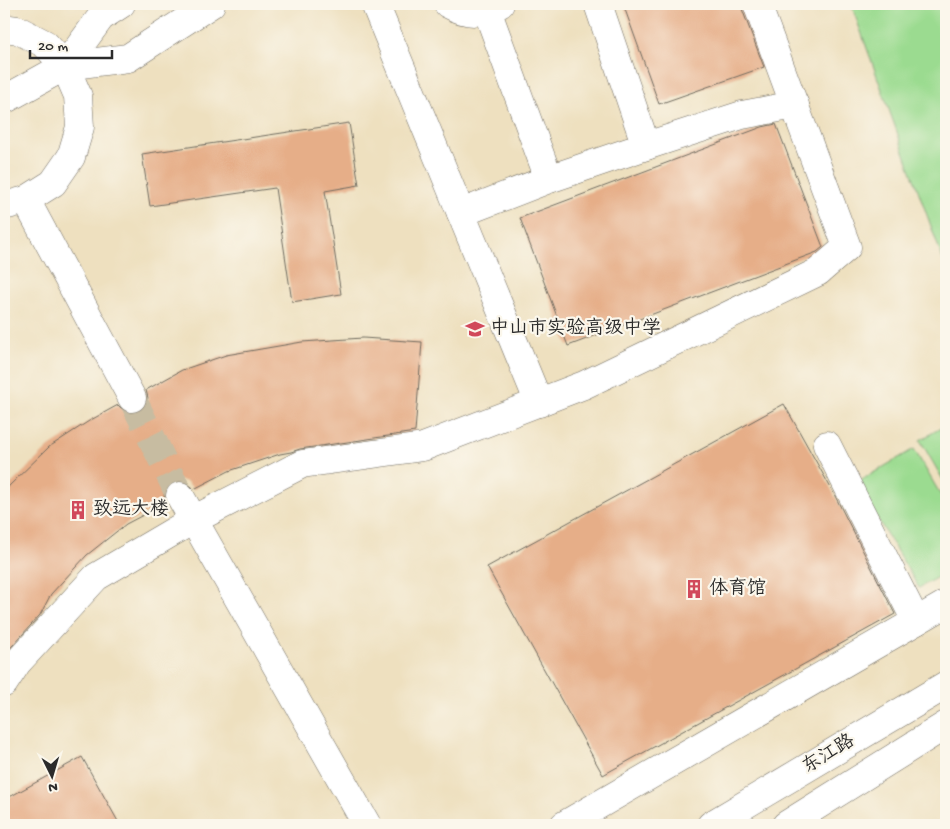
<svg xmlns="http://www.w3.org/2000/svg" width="950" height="829" font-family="'Gochi Hand','LXGW WenKai TC',sans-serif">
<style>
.green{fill:#9bdb90;stroke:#63835e}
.building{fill:#e6ae88}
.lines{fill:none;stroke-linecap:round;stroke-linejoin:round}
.minor-tunnel{stroke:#c7bca1;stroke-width:28;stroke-dasharray:28 14;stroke-linecap:butt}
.minor-casing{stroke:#6f6a5f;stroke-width:29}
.minor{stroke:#fff;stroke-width:28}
.labels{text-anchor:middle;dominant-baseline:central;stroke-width:4.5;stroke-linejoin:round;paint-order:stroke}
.poi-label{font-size:19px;fill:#2b2b2b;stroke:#fbf7ec;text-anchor:start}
.street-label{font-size:19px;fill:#2b2b2b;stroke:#fbf7ec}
</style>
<rect width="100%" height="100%" fill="#fbf7ec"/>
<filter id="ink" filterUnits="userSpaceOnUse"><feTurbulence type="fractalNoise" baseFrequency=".02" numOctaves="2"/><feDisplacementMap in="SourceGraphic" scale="10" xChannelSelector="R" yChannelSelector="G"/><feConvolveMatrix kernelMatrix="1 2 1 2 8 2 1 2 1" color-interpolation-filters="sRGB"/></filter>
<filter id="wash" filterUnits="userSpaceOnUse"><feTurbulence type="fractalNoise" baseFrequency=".0096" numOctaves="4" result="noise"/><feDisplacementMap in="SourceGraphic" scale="20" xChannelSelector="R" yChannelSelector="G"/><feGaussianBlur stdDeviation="1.12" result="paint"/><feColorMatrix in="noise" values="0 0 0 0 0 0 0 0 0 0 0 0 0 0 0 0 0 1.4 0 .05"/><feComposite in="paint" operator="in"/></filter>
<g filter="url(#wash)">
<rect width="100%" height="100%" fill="#eee0bf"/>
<g class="green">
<polygon points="851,4 946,4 946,268"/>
<polygon points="946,425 946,485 920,440"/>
<polygon points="914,449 946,504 946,572 919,588 856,483"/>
</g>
<g id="blocks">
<g class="building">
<polygon points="623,4 742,4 742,9 764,67 659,104"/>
<polygon points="349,123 359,185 325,191 341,294 292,302 275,188 150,206 142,154"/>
<polygon points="776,124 823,247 817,252 568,346 520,218 762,127"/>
<polygon points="363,338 422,342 415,432 300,449 291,452 280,454 229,471 194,489 187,482 181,480 173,482 166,489 164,495 166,503 126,524 87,555 51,594 40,615 4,655 4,492 10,485 49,447 89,421 118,405 124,411 131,414 139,412 145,406 148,398 146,390 182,370 226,355 302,342"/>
<polygon points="784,404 833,492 895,614 603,775 487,567"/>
<polygon points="82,757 120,825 4,825 4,800"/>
</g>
</g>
</g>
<g filter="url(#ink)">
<use href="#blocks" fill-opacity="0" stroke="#6f6a5f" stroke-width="1"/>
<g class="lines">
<polyline class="minor-tunnel" points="132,398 180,496"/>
<g class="minor-casing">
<g id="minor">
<polyline points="375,4 539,403"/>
<path d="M448,4C468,15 480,14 500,4"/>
<polyline points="598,4 646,146 742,115 795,105"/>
<polyline points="487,10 549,179 646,146"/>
<polyline points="4,28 18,30 45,44 65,66 78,96 80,127 71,157 53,183 26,200 4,206"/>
<polyline points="65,66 101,17 121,4"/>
<polyline points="4,100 65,66 128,58 211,4"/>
<polyline points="26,200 132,398"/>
<polyline points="461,213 549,179"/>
<polyline points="827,445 916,621"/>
<polyline points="180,496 367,825"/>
<polyline points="4,683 17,663 96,577 193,520 302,464 423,447 584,385 818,272 847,247 757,4"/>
<polyline points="564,825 946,604"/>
<polyline points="711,825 946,685"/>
<polyline points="786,825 946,725"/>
</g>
</g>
<use href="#minor" class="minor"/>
</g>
</g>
<defs>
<g id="school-bare" transform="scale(1.5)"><path d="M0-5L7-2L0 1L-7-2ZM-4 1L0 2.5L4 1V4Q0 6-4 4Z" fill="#d1495b" stroke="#fbf7ec" stroke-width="2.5" paint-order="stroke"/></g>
<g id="building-bare" transform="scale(1.5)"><path d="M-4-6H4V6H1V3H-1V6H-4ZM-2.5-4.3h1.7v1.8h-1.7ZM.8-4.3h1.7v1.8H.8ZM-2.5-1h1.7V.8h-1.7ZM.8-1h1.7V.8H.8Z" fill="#d1495b" stroke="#fbf7ec" stroke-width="2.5" paint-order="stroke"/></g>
</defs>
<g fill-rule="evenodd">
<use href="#school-bare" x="475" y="329"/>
<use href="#building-bare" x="78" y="510"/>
<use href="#building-bare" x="694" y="589"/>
</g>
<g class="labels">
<g class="poi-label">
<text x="490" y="329">中山市实验高级中学</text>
<text x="93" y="510">致远大楼</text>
<text x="709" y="589">体育馆</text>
</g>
<g class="street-label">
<text transform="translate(829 755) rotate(-31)">东江路</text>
</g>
</g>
<rect width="950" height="829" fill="none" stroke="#fbf7ec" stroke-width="20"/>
<g transform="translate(52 776) rotate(175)" stroke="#fbf7ec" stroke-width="4" paint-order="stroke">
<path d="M0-4L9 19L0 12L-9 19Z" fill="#2b2b2b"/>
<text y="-8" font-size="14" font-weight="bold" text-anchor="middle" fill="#2b2b2b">N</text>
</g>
<path d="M30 50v8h82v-8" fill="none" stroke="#2b2b2b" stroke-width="2.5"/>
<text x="38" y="50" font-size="15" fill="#2b2b2b" stroke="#fbf7ec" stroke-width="4" paint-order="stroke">20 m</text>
</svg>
